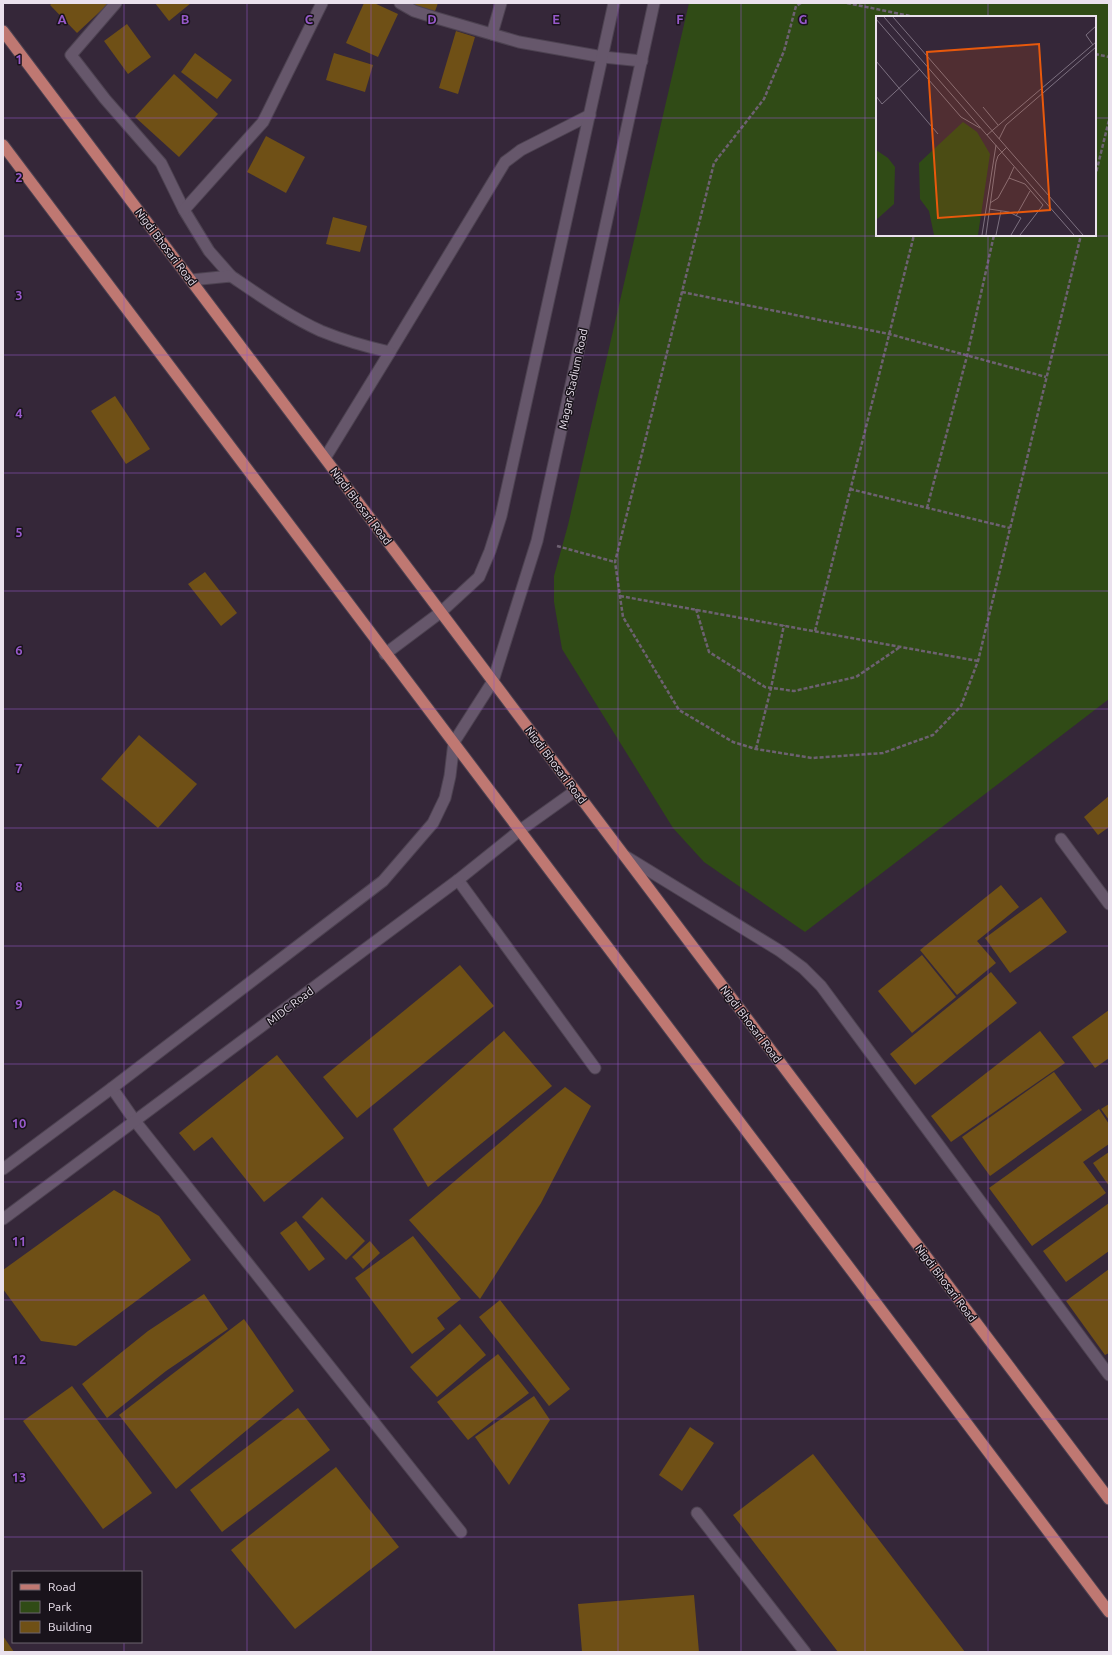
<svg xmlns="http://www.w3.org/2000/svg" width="1112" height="1655" font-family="Ubuntu,sans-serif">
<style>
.green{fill:#304b16;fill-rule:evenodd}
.building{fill:#6f5016}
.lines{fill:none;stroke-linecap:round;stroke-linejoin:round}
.service-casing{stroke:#4d4251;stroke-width:13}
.minor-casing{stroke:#4d4251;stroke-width:13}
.tertiary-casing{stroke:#4d4251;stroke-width:13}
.secondary-casing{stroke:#4d4251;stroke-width:13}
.primary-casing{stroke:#4d4251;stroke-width:13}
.path{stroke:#6d6171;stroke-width:2.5;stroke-dasharray:4 2;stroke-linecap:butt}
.service{stroke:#66576b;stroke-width:11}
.minor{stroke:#66576b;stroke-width:11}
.tertiary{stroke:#66576b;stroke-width:11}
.secondary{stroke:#66576b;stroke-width:11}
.primary{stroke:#bf7872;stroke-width:11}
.grid{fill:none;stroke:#9759ca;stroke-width:1;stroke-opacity:0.55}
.labels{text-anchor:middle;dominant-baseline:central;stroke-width:3;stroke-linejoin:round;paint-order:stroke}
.street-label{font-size:11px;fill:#eae1ed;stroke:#19131b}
.inset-road{fill:none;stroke:#7d7181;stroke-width:1}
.view{fill:#e8590c;fill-opacity:0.15;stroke:#e8590c;stroke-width:2}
.inset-edge{fill:none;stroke:#eae1ed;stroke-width:2}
.grid-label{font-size:13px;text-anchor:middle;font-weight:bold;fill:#9759ca;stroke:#19131b;stroke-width:3;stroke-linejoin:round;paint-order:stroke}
</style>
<rect width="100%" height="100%" fill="#352739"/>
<path class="green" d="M689,3H1109V699L805,932L704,862L673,828L562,649L554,602V576L568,525ZM877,17H1095V235H877Z"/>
<g class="building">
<polygon points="52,3 109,3 77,33 50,5"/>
<polygon points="155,3 191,3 169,21"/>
<polygon points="364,3 374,3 398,14 378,57 346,43"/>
<polygon points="411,3 438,3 434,14 410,6"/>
<polygon points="127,24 151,57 128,74 104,41"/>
<polygon points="456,31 475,37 458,94 439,88"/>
<polygon points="195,53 232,80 217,99 181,72"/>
<polygon points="334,53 373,65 365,92 326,80"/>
<polygon points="174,74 218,114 179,157 135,117"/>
<polygon points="266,136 305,157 286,193 247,172"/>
<polygon points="333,217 367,226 360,252 326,244"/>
<polygon points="115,396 150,449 126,464 91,411"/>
<polygon points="205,572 237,613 221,626 188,584"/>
<polygon points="139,735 197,784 158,828 101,779"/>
<polygon points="1109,796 1109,827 1098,835 1084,817"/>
<polygon points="1001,885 1019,907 977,941 996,963 957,995 920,950"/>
<polygon points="1041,897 1067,932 1010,973 985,938"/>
<polygon points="922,955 956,997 912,1033 878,991"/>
<polygon points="460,965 494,1006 357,1118 323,1077"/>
<polygon points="991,972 1017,1003 915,1085 890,1054"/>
<polygon points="1109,1010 1109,1058 1095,1068 1072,1037"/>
<polygon points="504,1031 552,1086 428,1187 393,1129"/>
<polygon points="1040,1031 1065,1063 951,1142 931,1116"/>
<polygon points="277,1055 344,1138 264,1202 212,1137 194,1151 179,1133"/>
<polygon points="1054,1072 1082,1110 990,1176 962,1137"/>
<polygon points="565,1087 591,1106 541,1203 480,1299 409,1220"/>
<polygon points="1109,1104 1109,1120 1101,1109"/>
<polygon points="1099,1109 1109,1124 1109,1144 1083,1162 1106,1193 1032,1246 989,1188"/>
<polygon points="1109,1152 1109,1186 1093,1163"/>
<polygon points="114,1190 159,1216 191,1260 76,1346 41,1341 3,1289 3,1270"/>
<polygon points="322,1197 365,1241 346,1260 302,1217"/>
<polygon points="1109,1203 1109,1251 1066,1282 1043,1251"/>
<polygon points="296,1221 325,1259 309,1271 280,1233"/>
<polygon points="413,1236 461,1299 437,1318 445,1329 412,1354 355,1278"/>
<polygon points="370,1241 380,1253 363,1269 352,1257"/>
<polygon points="1109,1269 1109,1353 1105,1355 1066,1301"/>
<polygon points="204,1294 228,1329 166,1371 107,1418 82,1384 148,1331"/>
<polygon points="500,1300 570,1389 549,1406 479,1317"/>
<polygon points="244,1319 294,1391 176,1489 119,1415"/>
<polygon points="460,1324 486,1355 437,1397 410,1367"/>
<polygon points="498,1354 529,1393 468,1440 437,1402"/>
<polygon points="72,1386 152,1493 103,1529 23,1421"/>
<polygon points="534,1396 550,1420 509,1485 475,1437"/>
<polygon points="298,1408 330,1450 222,1532 190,1490"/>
<polygon points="690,1427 714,1443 682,1491 659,1475"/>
<polygon points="813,1454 965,1652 838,1652 733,1515"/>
<polygon points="336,1467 399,1547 295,1629 231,1550"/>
<polygon points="694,1595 699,1652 582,1652 578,1604"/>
<polygon points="3,1636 14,1652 3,1652"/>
</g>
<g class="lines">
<g class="service-casing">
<g id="service">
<polyline points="112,1088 135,1121 461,1532"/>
<polyline points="697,1513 805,1652"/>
</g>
</g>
<g class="minor-casing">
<g id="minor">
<polyline points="116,3 71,55 105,99 161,163 184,210 209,251 231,276"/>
<polyline points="400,3 414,11 433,17 519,42 603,57 642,61"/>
<polyline points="492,34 501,3"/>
<polyline points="184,210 263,122 322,3"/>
<path d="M191,280L231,276C259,295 290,317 321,331C343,340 367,347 390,352L505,162L521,150L590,115"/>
<polyline points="325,458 390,352"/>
<polyline points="1061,839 1109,904"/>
<polyline points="625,856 780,951 803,968 821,986 1109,1375"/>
<polyline points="458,880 595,1068"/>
</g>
</g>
<g class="tertiary-casing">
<g id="tertiary">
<polyline points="385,654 441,612 479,577 490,551 501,516 614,3"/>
<polyline points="493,681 537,541 654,3"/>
</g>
</g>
<g class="secondary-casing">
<g id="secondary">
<polyline points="3,1169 112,1088 383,881 433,823 445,798 450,776 454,742 493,681"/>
<polyline points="3,1219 458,880 519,831 575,791"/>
</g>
</g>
<g class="primary-casing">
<g id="primary">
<polyline points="3,31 1109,1499"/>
<polyline points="3,145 1109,1612"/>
</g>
</g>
<g class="path">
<polyline points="801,3 796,6 784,51 764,99 714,163 615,562 623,617 679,710 733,742 756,749 812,758 883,753 933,735 961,706 978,661 1081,235"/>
<polyline points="847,3 915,17"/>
<polyline points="1095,54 1109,57"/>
<polyline points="1095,177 1109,120"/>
<polyline points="682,292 889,334 1046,377"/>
<polyline points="850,489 1010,528"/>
<polyline points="927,508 967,356 994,235"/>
<polyline points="557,546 615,562"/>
<polyline points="620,596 978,661"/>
<polyline points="696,609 709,652 765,687 794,691 856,677 900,647"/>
<polyline points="815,631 914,235"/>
<polyline points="756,749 771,688 784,625"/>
</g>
<use href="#service" class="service"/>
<use href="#minor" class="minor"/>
<use href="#tertiary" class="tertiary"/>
<use href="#secondary" class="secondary"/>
<use href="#primary" class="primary"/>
</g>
<path class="grid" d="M124,3V1572M247,3V1652M371,3V1652M494,3V1652M618,3V1652M741,3V1652M865,3V1652M988,3V17M3,118H877M1095,118H1109M988,235V1652M3,236H1109M3,355H1109M3,473H1109M3,591H1109M3,709H1109M3,828H1109M3,946H1109M3,1064H1109M3,1182H1109M3,1300H1109M3,1419H1109M3,1537H1109M124,1642V1652"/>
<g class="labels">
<g class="street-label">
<text transform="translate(166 247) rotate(53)">Nigdi Bhosari Road</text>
<text transform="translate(573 379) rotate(-78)">Magar Stadium Road</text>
<text transform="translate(361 506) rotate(53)">Nigdi Bhosari Road</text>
<text transform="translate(556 765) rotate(53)">Nigdi Bhosari Road</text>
<text transform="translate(290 1006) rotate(-37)">MIDC Road</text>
<text transform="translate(751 1024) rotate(53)">Nigdi Bhosari Road</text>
<text transform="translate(946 1283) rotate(53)">Nigdi Bhosari Road</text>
</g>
</g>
<g transform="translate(876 16)">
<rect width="220" height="220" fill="#352739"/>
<path d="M87,106L101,116L114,138L102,219H58L53,195L44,183L43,147ZM0,134L12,142L19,151L18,188L0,204Z" fill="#304b16"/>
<path class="inset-road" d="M8,1L198,219M17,1L207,219M0,3L85,101L104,112M217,29L210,19L220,10M0,45L62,118M0,80L6,88L44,53M107,91L122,109M111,119L220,26M123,123L130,109L220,31M133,162L138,151M114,187L122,182L133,162L149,168M113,193L133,196L145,202L135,219M140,200L154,175M106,219L120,129M110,219L120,146L122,140L131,131M120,219L125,195M144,219L167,189L149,168"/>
<path class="view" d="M163,28L174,194L62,202L51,36Z"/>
<rect width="220" height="220" class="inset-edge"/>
</g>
<g class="grid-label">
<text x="62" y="24">A</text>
<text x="185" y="24">B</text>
<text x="309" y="24">C</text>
<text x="432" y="24">D</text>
<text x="556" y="24">E</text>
<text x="680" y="24">F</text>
<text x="803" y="24">G</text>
<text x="19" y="64">1</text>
<text x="19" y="182">2</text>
<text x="19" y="300">3</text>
<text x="19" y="418">4</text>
<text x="19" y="537">5</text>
<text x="19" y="655">6</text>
<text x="19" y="773">7</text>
<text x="19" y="891">8</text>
<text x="19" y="1009">9</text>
<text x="19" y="1128">10</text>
<text x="19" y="1246">11</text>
<text x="19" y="1364">12</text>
<text x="19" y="1482">13</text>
</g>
<rect width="1112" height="1655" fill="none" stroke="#eae1ed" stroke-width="8"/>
<rect x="12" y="1571" width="130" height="72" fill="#19131b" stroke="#6d656f"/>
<rect x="20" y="1584" width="20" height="6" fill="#bf7872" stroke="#6d656f"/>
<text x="48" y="1591" font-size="12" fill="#eae1ed">Road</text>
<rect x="20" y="1601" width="20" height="12" fill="#304b16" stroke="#6d656f"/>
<text x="48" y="1611" font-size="12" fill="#eae1ed">Park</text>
<rect x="20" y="1621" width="20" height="12" fill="#6f5016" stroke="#6d656f"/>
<text x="48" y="1631" font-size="12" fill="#eae1ed">Building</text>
</svg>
